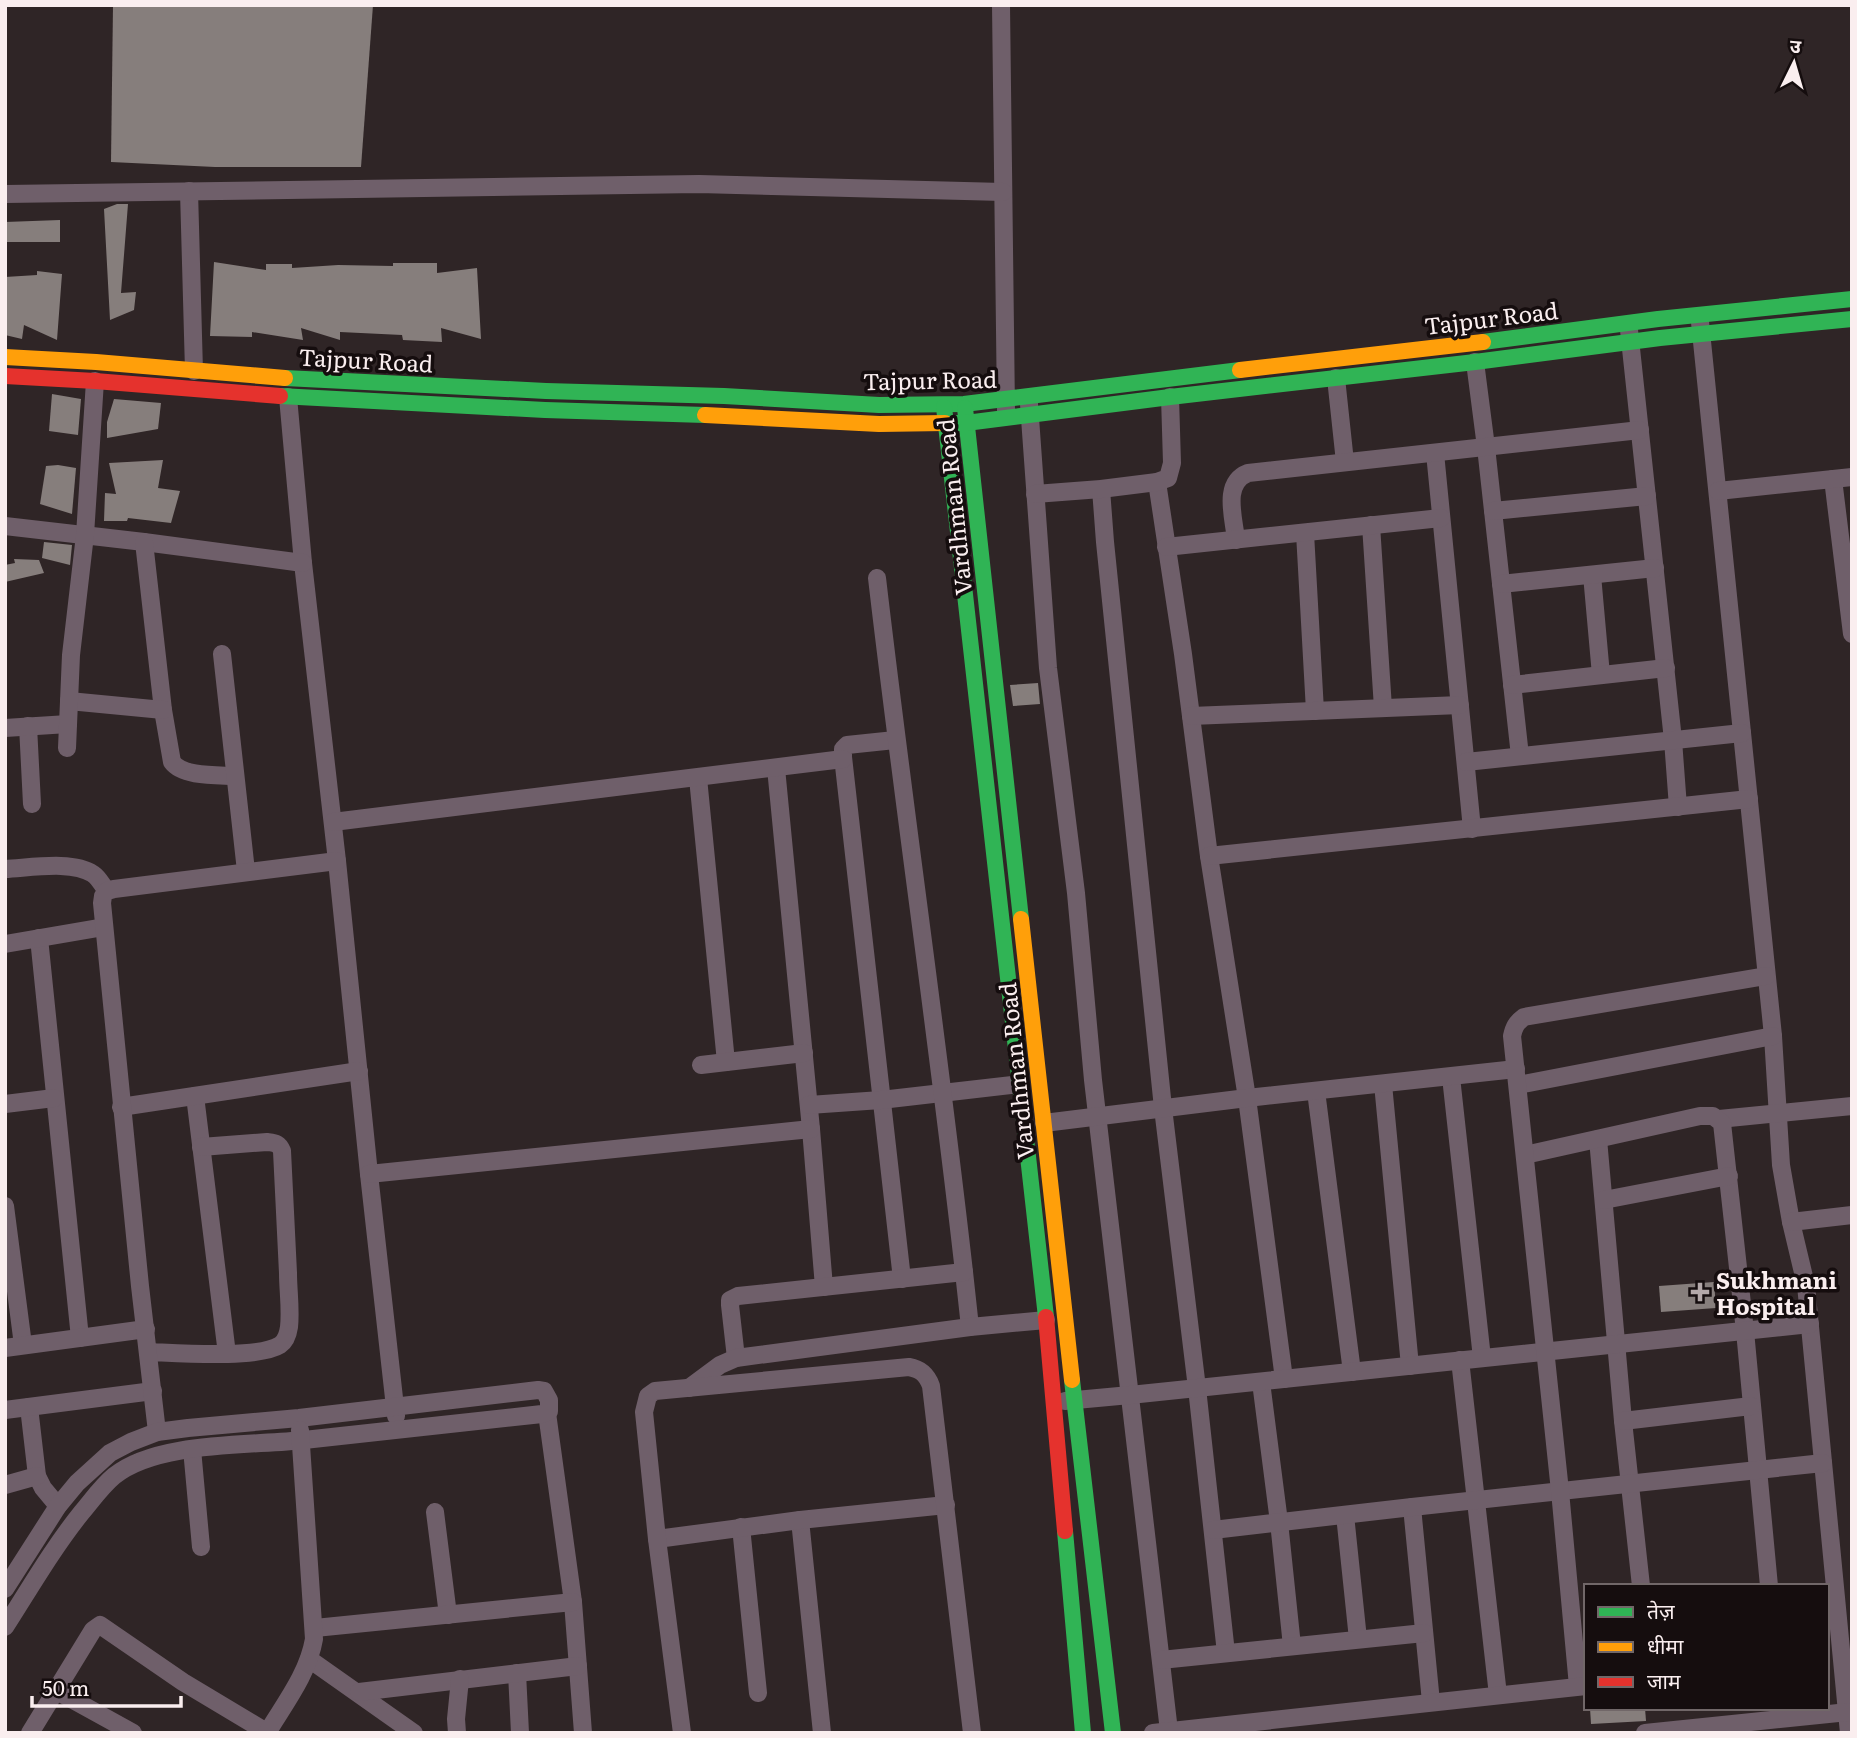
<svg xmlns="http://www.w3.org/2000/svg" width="1857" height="1738" font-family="Literata,'Noto Sans Devanagari',serif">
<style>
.building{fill:#867e7c}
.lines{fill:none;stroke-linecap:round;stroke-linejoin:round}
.street{stroke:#6f5f6a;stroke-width:18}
.fast{stroke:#30b455;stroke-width:16}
.slow{stroke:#ff9f0a;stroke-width:16}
.jam{stroke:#e5322d;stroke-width:16}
.poi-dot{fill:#b3a8a9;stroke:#150d0e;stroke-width:2.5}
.labels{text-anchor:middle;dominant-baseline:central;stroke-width:7;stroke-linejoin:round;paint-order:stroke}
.street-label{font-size:23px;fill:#faeeef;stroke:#150d0e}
.poi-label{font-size:23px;font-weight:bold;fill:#faeeef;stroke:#150d0e;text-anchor:start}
</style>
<rect width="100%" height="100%" fill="#2f2526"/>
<g class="building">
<polygon points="113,5 373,5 361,167 215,167 111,162"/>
<polygon points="117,204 128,204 121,293 136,292 134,310 110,320 104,209"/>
<polygon points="60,220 60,242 5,242 5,222"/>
<polygon points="214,262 266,270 266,264 292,264 292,268 338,265 393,266 393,263 437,263 437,273 477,268 481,339 441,328 442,342 403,340 402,335 340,332 340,340 301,328 303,340 252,332 252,337 210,336"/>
<polygon points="37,271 62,274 57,340 24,325 22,339 5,335 5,277 37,275"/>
<polygon points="52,394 81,399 78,435 49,431"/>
<polygon points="114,399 161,403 158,429 107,438 107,422"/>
<polygon points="163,460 158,488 180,491 171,523 128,518 127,521 104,521 105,493 116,494 109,463"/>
<polygon points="58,465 76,468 72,514 40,504 46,466"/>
<polygon points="44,542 72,545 70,565 42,558"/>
<polygon points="14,559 39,560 44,573 5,582 5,565 15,563"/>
<polygon points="1038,683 1040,704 1013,706 1010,685"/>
<polygon points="1714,1282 1716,1308 1661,1312 1659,1286"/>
<polygon points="1590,1708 1645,1708 1646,1721 1591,1724"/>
</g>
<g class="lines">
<g class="street">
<polyline points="1001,5 1006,411"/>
<polyline points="189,191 194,371"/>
<polyline points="5,194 699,184 1003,192"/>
<polyline points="1700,322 1773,1036 1781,1165 1791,1222 1806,1285 1849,1733"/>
<polyline points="1629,330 1673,740 1678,807"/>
<polyline points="1475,362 1486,447 1520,756"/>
<polyline points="1336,378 1345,462"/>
<polyline points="288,397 303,563 337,861 369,1174 396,1416"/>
<polyline points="1029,404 1048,668 1076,893 1093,1080 1169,1731"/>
<polyline points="1435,453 1472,829"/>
<polyline points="1833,479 1852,634"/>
<polyline points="1157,482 1183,654 1209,856 1247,1098 1284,1379"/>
<polyline points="1101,489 1105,542 1163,1108 1197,1388 1226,1653"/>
<polyline points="1718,491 1852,477"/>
<polyline points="1035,494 1101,489 1157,482 1168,478 1172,463 1170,397"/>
<polyline points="1493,511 1647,496"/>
<polyline points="1371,525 1383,708"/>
<polyline points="5,526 144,542 303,563"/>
<polyline points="1305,533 1315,711"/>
<path d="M1236,540C1234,518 1222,483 1248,473L1640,430"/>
<path d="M144,542L163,710L172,762C183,777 217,775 235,776"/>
<polyline points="1166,547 1441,518"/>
<polyline points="1592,575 1601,675"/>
<polyline points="1501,584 1655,568"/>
<polyline points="222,654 246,871"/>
<polyline points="1512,685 1666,668"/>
<polyline points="69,701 163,710"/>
<polyline points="1191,716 1460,705"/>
<polyline points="28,726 32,804"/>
<polyline points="5,728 68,724"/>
<polyline points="895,740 847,745 843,749 843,757 902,1279"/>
<polyline points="67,748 71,655 85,535 95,381"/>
<polyline points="1466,762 1742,733"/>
<polyline points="776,768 811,1129 824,1287"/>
<polyline points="698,778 726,1062"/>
<polyline points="333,822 843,759"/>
<polyline points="1209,856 1749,799"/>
<path d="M5,869C29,868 73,860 93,874C99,878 102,885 107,891"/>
<polyline points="39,938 80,1338"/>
<polyline points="5,944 104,927"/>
<polyline points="701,1065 804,1053"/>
<polyline points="1451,1077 1482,1358"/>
<polyline points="1383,1084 1410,1366"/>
<polyline points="1518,1085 1773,1036"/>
<polyline points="1316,1091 1352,1372"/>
<polyline points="195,1096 227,1354"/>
<polyline points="5,1104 54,1098"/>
<polyline points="809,1105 881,1100 1020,1084"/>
<polyline points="121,1107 359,1071"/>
<polyline points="1719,1119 1852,1106"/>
<polyline points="1044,1123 1247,1098 1516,1069"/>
<polyline points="1598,1139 1623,1421 1641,1586"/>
<polyline points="1525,1155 1700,1116 1713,1116 1722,1123 1745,1331 1769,1586"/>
<polyline points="369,1174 811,1129"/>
<polyline points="1604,1200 1729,1176"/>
<polyline points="5,1206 23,1345"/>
<polyline points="1791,1222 1852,1215"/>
<polyline points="964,1272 970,1327"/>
<polyline points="5,1348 146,1329"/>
<path d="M148,1352C177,1353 258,1359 280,1345C286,1341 288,1334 289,1327C291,1309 288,1291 288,1273C286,1232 284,1192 282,1151C279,1143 275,1143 267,1142L201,1147"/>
<path d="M736,1358L730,1305V1300L738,1296L964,1272C938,1040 904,810 877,578"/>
<polyline points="1460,1360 1498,1695"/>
<polyline points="1261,1382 1279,1522 1292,1646"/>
<polyline points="689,1388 720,1365 736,1358 970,1327 1046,1320"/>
<polyline points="1065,1401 1130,1395 1810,1324"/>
<polyline points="29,1407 37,1476 43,1488 58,1506"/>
<polyline points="5,1410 153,1391"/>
<polyline points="547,1413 573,1602 583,1733"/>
<polyline points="1623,1421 1751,1406"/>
<polyline points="157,1432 140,1286 102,903 103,896 107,891 114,889 337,861"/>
<polyline points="192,1449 201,1547"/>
<polyline points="5,1485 37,1476"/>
<polyline points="1412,1507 1431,1702"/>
<polyline points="435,1512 448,1615"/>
<polyline points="1345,1515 1358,1639"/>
<polyline points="800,1520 822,1733"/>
<polyline points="741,1527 758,1693"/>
<polyline points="1213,1530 1412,1507 1823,1463"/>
<polyline points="657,1539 800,1520 946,1505"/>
<path d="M5,1589L58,1506L77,1483L110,1453L131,1442L157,1432L188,1428L299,1418L538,1390L544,1391L549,1400V1411L542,1414C463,1423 384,1432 304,1440C250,1446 157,1441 114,1476C102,1486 92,1500 82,1512C53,1548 30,1588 5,1627"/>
<polyline points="315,1628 573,1602"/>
<polyline points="309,1659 414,1733"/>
<polyline points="1161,1660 1424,1633"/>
<polyline points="517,1673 520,1733"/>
<path d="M1578,1686L1560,1491L1512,1036C1514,1027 1516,1023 1524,1017L1766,976"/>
<polyline points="57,1691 133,1733"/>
<polyline points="359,1692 578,1666"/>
<polyline points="30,1733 93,1630 100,1625 183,1682 268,1733"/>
<path d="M267,1733C285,1703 308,1674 314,1639L300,1430"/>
<polyline points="457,1733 456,1719 460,1679"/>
<path d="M682,1733L657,1539L644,1412L648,1396L655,1391L909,1367C921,1369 927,1375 931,1386L972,1733"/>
<polyline points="1153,1733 1586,1686"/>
<polyline points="1645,1733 1848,1712"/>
</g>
<g class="fast">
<polyline points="1483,342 1658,319 1852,299"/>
<polyline points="285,378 546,391 724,396 879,405 964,404 1240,370"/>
<polyline points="280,396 545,410 705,415"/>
<polyline points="944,407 1046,1317"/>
<polyline points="965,408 1021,919"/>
<polyline points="945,423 966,423 1170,397 1475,362 1660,338 1852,319"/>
<polyline points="1072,1380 1113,1733"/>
<polyline points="1065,1531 1083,1733"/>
</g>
<g class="slow">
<polyline points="5,357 96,362 285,378"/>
<polyline points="1240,370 1483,342"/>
<polyline points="705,415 879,424 945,423"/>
<polyline points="1021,919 1072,1380"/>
</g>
<g class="jam">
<polyline points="5,376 95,381 280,396"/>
<polyline points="1046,1317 1065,1531"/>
</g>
</g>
<path class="poi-dot" d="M1696.5 1281.5h7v7h7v7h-7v7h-7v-7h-7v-7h7z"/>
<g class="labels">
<g class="street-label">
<text transform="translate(1491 317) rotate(-7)">Tajpur Road</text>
<text transform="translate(366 359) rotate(3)">Tajpur Road</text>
<text transform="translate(930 379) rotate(-1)">Tajpur Road</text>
<text transform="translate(953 507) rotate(-96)">Vardhman Road</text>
<text transform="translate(1015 1071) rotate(-96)">Vardhman Road</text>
</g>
<g class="poi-label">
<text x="1716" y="1279">Sukhmani<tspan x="1716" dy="26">Hospital</tspan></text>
</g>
</g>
<rect width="1857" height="1738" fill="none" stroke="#faeeef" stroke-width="14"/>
<rect x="1584" y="1584" width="245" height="126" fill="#150d0e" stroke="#716768" stroke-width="2"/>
<rect x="1598" y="1607" width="35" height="10" fill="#30b455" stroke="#716768" stroke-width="2"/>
<text x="1647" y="1619" font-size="21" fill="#faeeef">तेज़</text>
<rect x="1598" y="1642" width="35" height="10" fill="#ff9f0a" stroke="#716768" stroke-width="2"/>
<text x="1647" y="1654" font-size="21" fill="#faeeef">धीमा</text>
<rect x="1598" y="1677" width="35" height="10" fill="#e5322d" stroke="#716768" stroke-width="2"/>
<text x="1647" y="1689" font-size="21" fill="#faeeef">जाम</text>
<g transform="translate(1794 63) rotate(5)" stroke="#150d0e" stroke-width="5" paint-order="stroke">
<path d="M0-5L12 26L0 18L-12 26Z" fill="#faeeef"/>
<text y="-10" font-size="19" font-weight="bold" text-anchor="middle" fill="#faeeef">उ</text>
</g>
<path d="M32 1696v10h149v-10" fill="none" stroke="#faeeef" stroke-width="3.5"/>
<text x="42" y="1696" font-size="21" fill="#faeeef" stroke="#150d0e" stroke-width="5" paint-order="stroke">50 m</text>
</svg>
